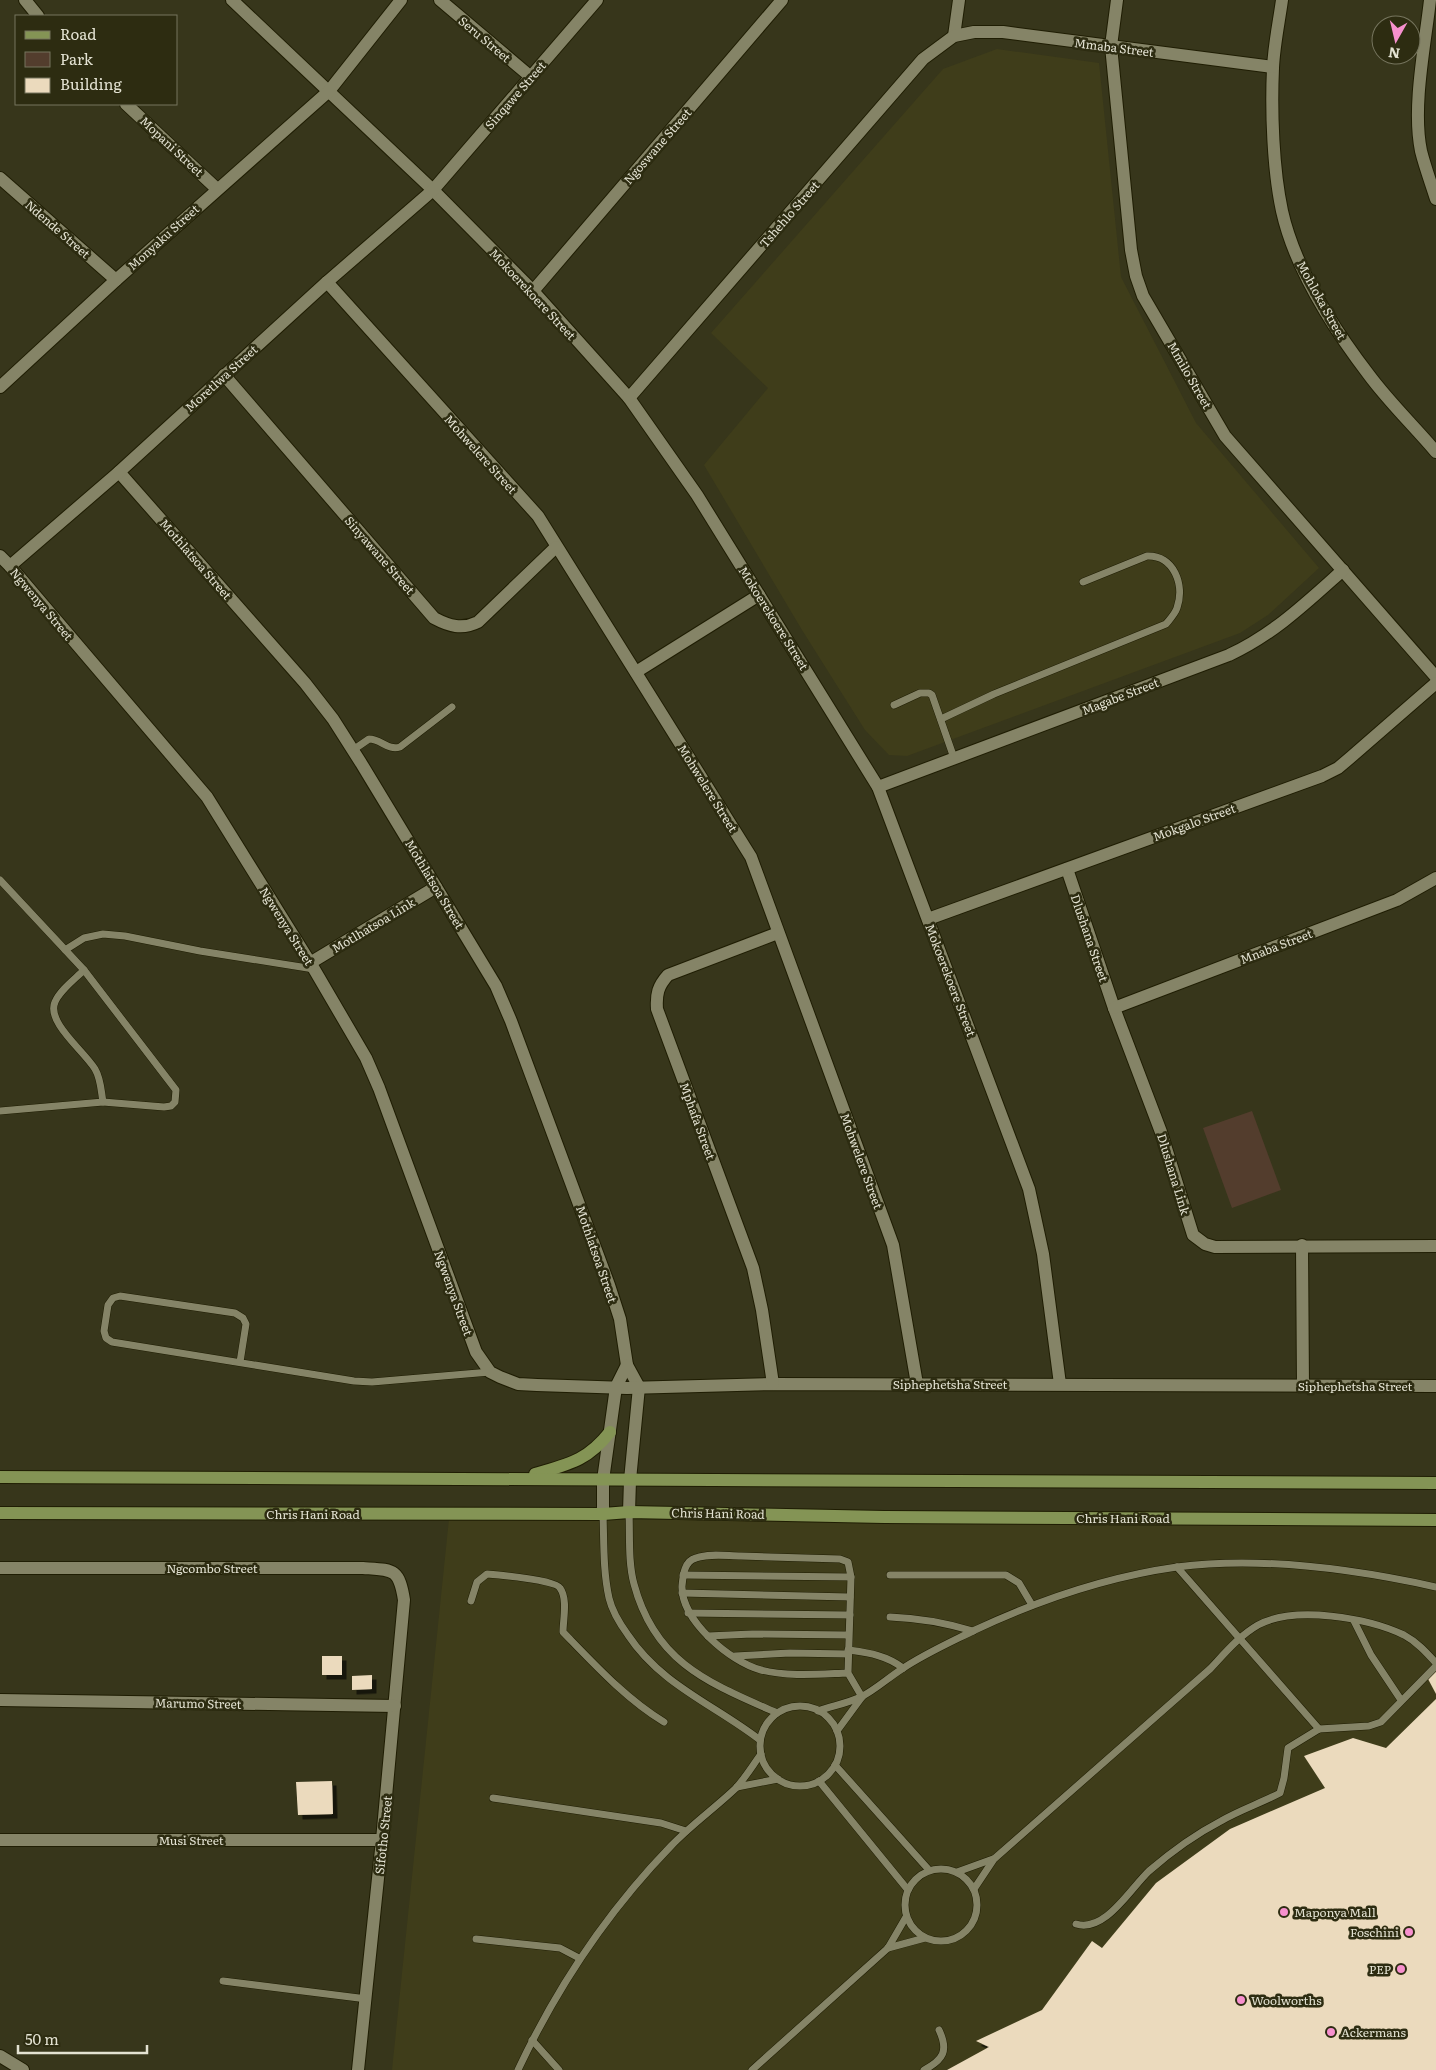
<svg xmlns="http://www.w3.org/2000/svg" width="1436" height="2070" font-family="Literata,serif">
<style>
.built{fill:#3f3d1a}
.green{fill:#533d2d}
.building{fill:#ebdabd;filter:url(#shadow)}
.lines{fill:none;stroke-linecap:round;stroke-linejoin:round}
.service-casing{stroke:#1f1d03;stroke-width:8}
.minor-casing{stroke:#1f1d03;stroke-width:14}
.secondary-casing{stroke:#1f1d03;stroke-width:14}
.service{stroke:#858467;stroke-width:7}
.minor{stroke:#858467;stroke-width:12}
.secondary{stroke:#849455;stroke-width:12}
.poi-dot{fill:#f790ce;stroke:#2d2c11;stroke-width:2}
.labels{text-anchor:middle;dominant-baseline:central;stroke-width:5;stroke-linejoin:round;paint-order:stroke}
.street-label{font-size:12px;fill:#e3e2d2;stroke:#2d2c11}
.poi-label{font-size:12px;fill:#e3e2d2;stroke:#2d2c11;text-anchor:start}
</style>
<defs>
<filter id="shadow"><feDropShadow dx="4.5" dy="4.5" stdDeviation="0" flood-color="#0009"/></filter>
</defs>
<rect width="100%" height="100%" fill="#37361b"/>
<g class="built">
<polygon points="997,49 1099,63 1121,277 1196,423 1319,568 1268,615 1240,633 907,756 889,755 865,730 802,630 704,465 768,388 711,333 943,69"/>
<polygon points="449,1519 1436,1522 1436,2070 392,2070"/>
</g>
<polygon class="green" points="1252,1111 1281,1190 1232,1208 1203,1128"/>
<g class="building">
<rect x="322" y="1656" width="20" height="19"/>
<polygon points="1436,1670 1436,1694 1427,1677"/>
<polygon points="372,1675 372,1689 352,1690 352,1676"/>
<polygon points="1436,1699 1436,2070 947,2070 989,2047 976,2041 1042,2010 1092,1941 1102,1948 1156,1883 1230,1829 1325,1788 1304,1756 1353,1738 1386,1748"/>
<polygon points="332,1781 333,1814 298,1815 296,1782"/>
</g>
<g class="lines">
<g class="service-casing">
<g id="service">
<polyline points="894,705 920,693 929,693 932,695 954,758"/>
<path d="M941,719L994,694L1166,624C1170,619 1175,614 1177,608C1185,585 1174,555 1147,556L1083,582"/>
<path d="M353,750L369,739C381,739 388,751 400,747L452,707"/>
<path d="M0,880L84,970C75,979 60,990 55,1002C46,1022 84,1051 95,1069C101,1079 101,1091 103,1102L0,1111"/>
<polyline points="65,950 84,938 103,934 125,936 200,951 314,969"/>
<polyline points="84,970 176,1090 175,1102 171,1106 164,1107 103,1102"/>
<polyline points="240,1362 246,1324 243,1318 235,1313 120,1296 113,1298 108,1305 104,1331 106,1338 112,1342 354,1381 372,1382 490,1372"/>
<path d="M629,1512C630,1536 628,1562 634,1584C655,1663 709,1683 777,1713"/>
<path d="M603,1514C604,1542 603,1571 609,1598C612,1611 620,1624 628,1635C661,1685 715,1705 760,1740"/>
<polyline points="1177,1567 1319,1729"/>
<polyline points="683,1575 851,1577"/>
<polyline points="890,1575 1006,1575 1019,1583 1032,1605"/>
<polyline points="682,1593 850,1597"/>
<path d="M471,1601L477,1582L487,1574C499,1575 555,1580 560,1588C568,1599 563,1620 563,1632C594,1664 626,1699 664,1722"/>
<polyline points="688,1613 850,1615"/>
<path d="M890,1617C919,1618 946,1623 973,1631"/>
<polyline points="1354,1621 1371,1655 1401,1700"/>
<polyline points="708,1636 752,1634 848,1635"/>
<path d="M848,1650C869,1653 886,1655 903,1668"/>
<polyline points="735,1656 790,1653 848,1654"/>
<path d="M848,1673C820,1674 788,1677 761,1670C730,1662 681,1620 682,1586C683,1576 684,1561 696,1558C710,1553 727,1556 741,1556C774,1557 807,1558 840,1559L848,1562L851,1577L848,1673L862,1697"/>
<circle cx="800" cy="1746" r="40"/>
<path d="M818,1711C832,1706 848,1703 861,1697C875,1690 888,1678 902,1669C924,1654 951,1642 975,1630C1039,1600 1106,1577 1177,1567C1260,1556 1354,1569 1436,1587"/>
<polyline points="837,1731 862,1697"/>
<polyline points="835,1765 929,1870"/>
<polyline points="819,1781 908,1890"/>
<polyline points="737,1787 778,1779"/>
<polyline points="493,1798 661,1823 686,1831"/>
<circle cx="941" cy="1905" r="36"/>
<polyline points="957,1872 993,1859"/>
<path d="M974,1889L994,1859L1210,1669C1225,1653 1239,1636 1258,1625C1295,1605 1368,1618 1404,1635C1417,1642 1426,1652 1436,1663"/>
<path d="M1076,1924C1105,1933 1130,1889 1149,1871C1171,1852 1196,1834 1221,1821C1240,1810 1261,1803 1280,1793L1284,1778L1288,1748L1319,1729L1369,1726L1381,1722L1436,1666"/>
<polyline points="476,1939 560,1948 579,1958"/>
<polyline points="888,1948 925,1938"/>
<polyline points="223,1981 367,1999"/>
<polyline points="532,2040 559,2070"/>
<path d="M518,2070C557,1987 607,1912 671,1846C691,1825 715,1808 736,1788C745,1778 753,1765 761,1754"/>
<polyline points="752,2070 888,1948 906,1917"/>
<path d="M924,2070C943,2060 949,2051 939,2030"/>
</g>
</g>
<g class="minor-casing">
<g id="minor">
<polyline points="25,0 38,16"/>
<polyline points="232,0 433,190 533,291 629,398 697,495 878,787 1029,1189 1043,1254 1060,1384"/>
<polyline points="440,0 531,77"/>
<polyline points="1117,0 1111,46 1131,250 1136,276 1143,296 1225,436 1436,677"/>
<path d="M1282,0C1279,22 1274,45 1273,68C1271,111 1273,169 1282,211C1295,269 1333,328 1369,375C1389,402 1414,426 1436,452"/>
<path d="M1430,0C1425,45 1412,107 1421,151C1425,167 1431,183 1436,199"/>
<polyline points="954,36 959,0"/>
<polyline points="126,104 217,189"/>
<polyline points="0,178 116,280"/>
<polyline points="327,282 538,516 751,857 893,1245 917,1384"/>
<polyline points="533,291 782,0"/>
<path d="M224,375L434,618C449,626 462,630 478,622L556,547"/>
<polyline points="0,387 116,280 329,91 401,0"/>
<polyline points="629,398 923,59 954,36 974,32 1003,32 1273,67"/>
<polyline points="119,472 305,683 333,719 361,763 496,986 511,1021 609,1285 620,1319 627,1365 639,1387 630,1480 629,1512"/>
<polyline points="0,556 10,566 207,797 314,969 366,1058 379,1088 476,1352 490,1372 500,1377 518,1384 537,1385 627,1388 773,1384 1436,1386"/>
<polyline points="10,566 119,472 327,282 433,190 597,0"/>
<polyline points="636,672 759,595"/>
<path d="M878,787L1229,655C1274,634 1306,603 1343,570"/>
<polyline points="1067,869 1114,1008 1161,1132 1193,1235 1205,1244 1215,1247 1436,1246"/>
<polyline points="928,919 1322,776 1338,768 1351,757 1436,683"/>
<polyline points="310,963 436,887"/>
<polyline points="1114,1008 1397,900 1436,878"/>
<polyline points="1302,1245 1303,1386"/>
<path d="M773,1384L762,1310L753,1268L657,1009C656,994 658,986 668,975L778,933"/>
<polyline points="603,1514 603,1480 616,1387 627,1365"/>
<path d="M0,1568H363C393,1570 399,1568 404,1600L382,1840L358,2070"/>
<polyline points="0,1700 395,1706"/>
<polyline points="0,1840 382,1840"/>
<polyline points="0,2056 23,2070"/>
</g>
</g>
<g class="secondary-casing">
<g id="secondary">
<path d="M535,1474C569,1464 587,1461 610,1432"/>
<polyline points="0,1477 1436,1483"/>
<polyline points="0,1513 603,1514 629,1512 884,1517 1436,1520"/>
</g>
</g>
<use href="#service" class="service"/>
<use href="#minor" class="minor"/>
<use href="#secondary" class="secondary"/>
</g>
<g class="poi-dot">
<circle cx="1284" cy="1912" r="5"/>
<circle cx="1409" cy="1932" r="5"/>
<circle cx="1401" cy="1969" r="5"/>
<circle cx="1241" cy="2000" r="5"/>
<circle cx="1331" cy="2032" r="5"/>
</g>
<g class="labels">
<g class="street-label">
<text transform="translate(485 39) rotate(40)">Seru Street</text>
<text transform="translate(1114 47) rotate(7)">Mmaba Street</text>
<text transform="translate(515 95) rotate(-49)">Sinqawe Street</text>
<text transform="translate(172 146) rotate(43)">Mopani Street</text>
<text transform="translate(657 146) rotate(-49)">Ngoswane Street</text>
<text transform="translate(789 214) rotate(-49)">Tshehlo Street</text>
<text transform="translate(58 229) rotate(41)">Ndende Street</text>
<text transform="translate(163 237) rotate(-42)">Monyaku Street</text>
<text transform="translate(533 294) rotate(47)">Mokoerekoere Street</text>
<text transform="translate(1322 300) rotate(61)">Mohloka Street</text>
<text transform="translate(1190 375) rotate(60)">Mmilo Street</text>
<text transform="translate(221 378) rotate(-42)">Moretlwa Street</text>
<text transform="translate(481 454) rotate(48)">Mohwelere Street</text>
<text transform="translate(380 555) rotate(49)">Sinyawane Street</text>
<text transform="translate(196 559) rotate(49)">Mothlatsoa Street</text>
<text transform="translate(42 604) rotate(50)">Ngwenya Street</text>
<text transform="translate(774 618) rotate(58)">Mokoerekoere Street</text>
<text transform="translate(1120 696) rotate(-21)">Magabe Street</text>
<text transform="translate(708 788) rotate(58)">Mohwelere Street</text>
<text transform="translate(1194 822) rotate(-20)">Mokgalo Street</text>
<text transform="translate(435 884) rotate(59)">Mothlatsoa Street</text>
<text transform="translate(373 925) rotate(-31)">Motlhatsoa Link</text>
<text transform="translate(287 926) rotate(58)">Ngwenya Street</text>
<text transform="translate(1090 938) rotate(71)">Dlushana Street</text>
<text transform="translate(1276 946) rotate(-21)">Mnaba Street</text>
<text transform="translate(951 980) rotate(69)">Mokoerekoere Street</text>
<text transform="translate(698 1121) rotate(70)">Mphafa Street</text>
<text transform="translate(862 1161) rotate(70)">Mohwelere Street</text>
<text transform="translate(1174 1174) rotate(73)">Dlushana Link</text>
<text transform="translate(597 1254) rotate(71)">Mothlatsoa Street</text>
<text transform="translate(454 1293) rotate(70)">Ngwenya Street</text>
<text x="950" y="1384">Siphephetsha Street</text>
<text x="1355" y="1386">Siphephetsha Street</text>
<text transform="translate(718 1513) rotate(1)">Chris Hani Road</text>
<text x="313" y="1514">Chris Hani Road</text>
<text x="1123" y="1518">Chris Hani Road</text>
<text x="212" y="1568">Ngcombo Street</text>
<text transform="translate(198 1703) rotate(1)">Marumo Street</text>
<text transform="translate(383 1835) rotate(-84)">Sifotho Street</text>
<text x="191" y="1840">Musi Street</text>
</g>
<g class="poi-label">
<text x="1294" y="1912">Maponya Mall</text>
<text x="1399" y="1932" text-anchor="end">Foschini</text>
<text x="1391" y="1969" text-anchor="end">PEP</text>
<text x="1251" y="2000">Woolworths</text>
<text x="1341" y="2032">Ackermans</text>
</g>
</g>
<rect x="15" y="15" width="162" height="90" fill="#2d2c11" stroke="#76755e"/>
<rect x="25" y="31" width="25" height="8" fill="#849455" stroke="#76755e"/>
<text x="60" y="40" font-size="15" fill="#e3e2d2">Road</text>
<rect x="25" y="52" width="25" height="15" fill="#533d2d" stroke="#76755e"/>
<text x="60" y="65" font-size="15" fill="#e3e2d2">Park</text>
<rect x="25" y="78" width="25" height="15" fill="#ebdabd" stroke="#76755e"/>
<text x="60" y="90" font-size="15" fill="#e3e2d2">Building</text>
<g transform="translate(1396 40) rotate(188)"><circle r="24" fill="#2d2c11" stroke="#76755e"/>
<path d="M0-4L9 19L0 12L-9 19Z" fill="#f790ce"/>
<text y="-8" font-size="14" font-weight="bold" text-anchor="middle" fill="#e3e2d2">N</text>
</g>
<path d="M18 2045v8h129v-8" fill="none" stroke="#e3e2d2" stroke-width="2.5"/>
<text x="25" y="2045" font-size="15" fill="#e3e2d2" stroke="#2d2c11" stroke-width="4" paint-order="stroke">50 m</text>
</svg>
